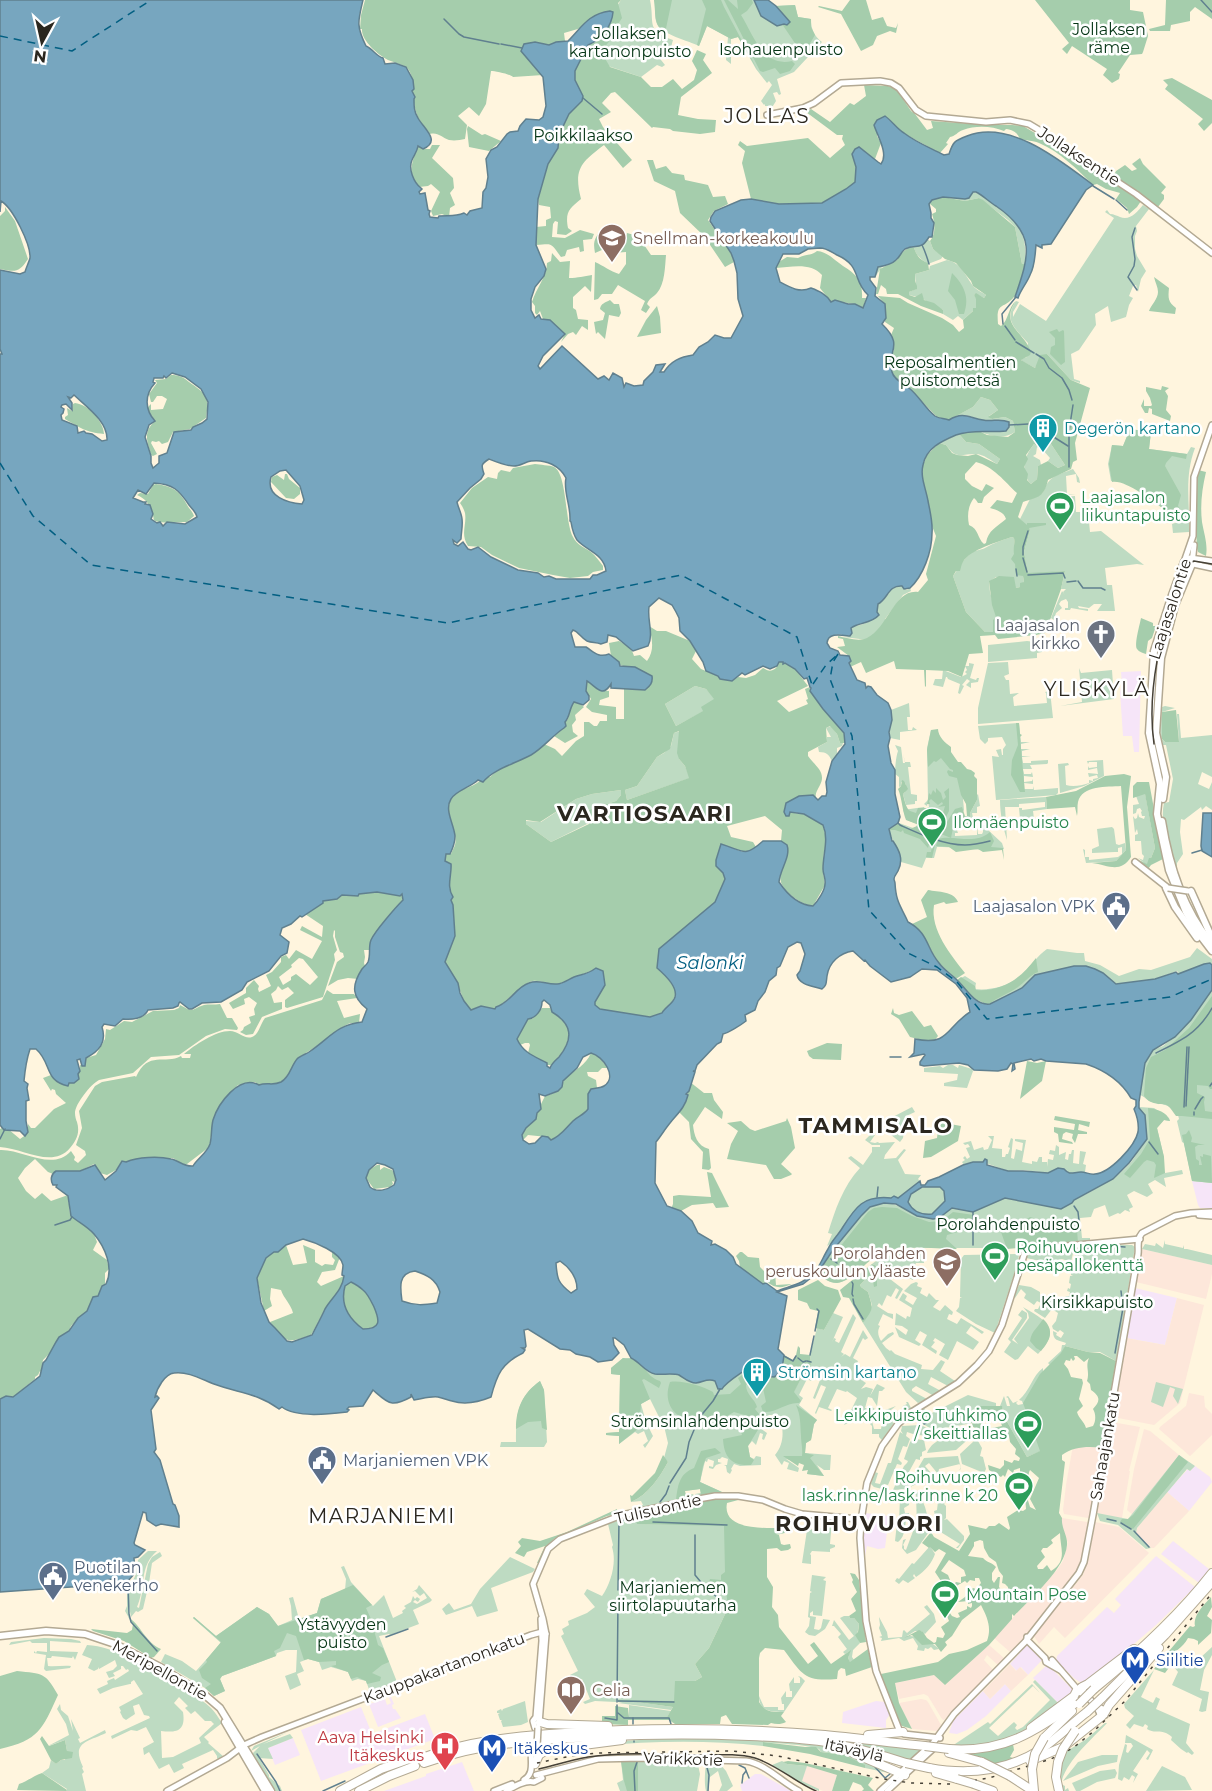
<svg xmlns="http://www.w3.org/2000/svg" width="1212" height="1791" font-family="Montserrat,sans-serif">
<style>
.commercial{fill:#f6e5f8}
.industrial{fill:#fde7da}
.green{fill:#bedbc2;fill-rule:evenodd}
.forest{fill:#a5cdac;fill-rule:evenodd}
.water{fill:#77a6bf;stroke:#60808f;stroke-width:1.5;fill-rule:evenodd}
.lines{fill:none;stroke-linecap:round;stroke-linejoin:round}
.stream{stroke:#60808f;stroke-width:1.5}
.ferry{stroke:#025f82;stroke-width:1.5;stroke-dasharray:8 6;stroke-linecap:butt}
.secondary-casing{stroke:#b3a993;stroke-width:8}
.primary-casing{stroke:#b3a993;stroke-width:9}
.trunk-casing{stroke:#b3a993;stroke-width:10}
.secondary{stroke:#fff;stroke-width:5}
.primary{stroke:#fff;stroke-width:6}
.trunk{stroke:#fff;stroke-width:8}
.tram{stroke:#464137;stroke-width:1.5}
.rail{stroke:#464137;stroke-width:1.5;stroke-dasharray:3 6;stroke-linecap:butt}
.secondary-bridge-casing{stroke:#b3a993;stroke-width:8;stroke-linecap:butt}
.trunk-bridge-casing{stroke:#b3a993;stroke-width:10;stroke-linecap:butt}
.secondary-bridge{stroke:#fff;stroke-width:5}
.trunk-bridge{stroke:#fff;stroke-width:8}
.labels{text-anchor:middle;dominant-baseline:central;stroke-width:5;stroke-linejoin:round;paint-order:stroke}
.park-label{font-size:16px;fill:#063616;stroke:#fff}
.street-label{font-size:16px;fill:#2b271f;stroke:#fff}
.education-label{font-size:16px;fill:#785e54;stroke:#fff;text-anchor:start}
.culture-label{font-size:16px;fill:#0d838f;stroke:#fff;text-anchor:start}
.leisure-label{font-size:16px;fill:#27864d;stroke:#fff;text-anchor:start}
.worship-label{font-size:16px;fill:#5b616d;stroke:#fff;text-anchor:end}
.service-label{font-size:16px;fill:#4e5e75;stroke:#fff;text-anchor:start}
.transit-label{font-size:16px;fill:#164399;stroke:#fff;text-anchor:start}
.health-label{font-size:16px;fill:#be3a42;stroke:#fff;text-anchor:end}
.water-label{font-size:18px;font-style:italic;fill:#025f82;stroke:#fff}
.quarter-label{font-size:20px;letter-spacing:1.5px;fill:#2b271f;stroke:#fff}
.district-label{font-size:22px;font-weight:bold;letter-spacing:1.5px;fill:#2b271f;stroke:#fff}
</style>
<rect width="100%" height="100%" fill="#fff5de"/>
<g class="commercial">
<polygon points="1141,671 1139,752 1134,752 1132,736 1123,736 1120,692 1122,684 1121,672"/>
<polygon points="1192,1181 1212,1183 1212,1208 1200,1208 1198,1205"/>
<polygon points="1135,1288 1177,1298 1165,1345 1126,1338"/>
<polygon points="1195,1466 1210,1477 1212,1482 1189,1511 1167,1492 1188,1469 1190,1471"/>
<polygon points="865,1513 889,1516 885,1548 878,1549 867,1546 865,1556 863,1556 862,1535"/>
<polygon points="1173,1541 1209,1569 1199,1583 1161,1554"/>
<polygon points="1156,1556 1195,1587 1156,1625 1120,1656 1087,1681 1080,1682 1075,1679 1056,1661 1057,1656 1107,1607 1114,1613 1121,1605 1115,1599"/>
<polygon points="1027,1645 1042,1660 1028,1675 1021,1667 1017,1671 1010,1664"/>
<polygon points="1046,1666 1049,1666 1072,1689 1072,1692 1058,1703 1033,1678"/>
<polygon points="1005,1684 1011,1691 986,1716 967,1730 957,1734 949,1733 953,1721 983,1691 990,1699"/>
<polygon points="391,1697 394,1704 392,1705 393,1709 395,1709 401,1718 378,1727 369,1704 385,1699 387,1705 391,1703 389,1698"/>
<polygon points="876,1701 885,1702 890,1714 886,1720 886,1728 842,1723 843,1712"/>
<polygon points="361,1707 372,1734 425,1714 435,1739 321,1781 301,1730"/>
<polygon points="293,1738 300,1755 275,1765 268,1748"/>
<polygon points="462,1762 474,1791 384,1791 426,1776 426,1774"/>
<polygon points="755,1774 761,1774 791,1791 742,1791 740,1785"/>
</g>
<g class="industrial">
<polygon points="1142,1249 1212,1265 1212,1274 1206,1299 1136,1282"/>
<polygon points="1177,1298 1204,1305 1180,1403 1154,1425 1113,1417 1126,1338 1165,1345"/>
<polygon points="1189,1393 1204,1396 1205,1407 1212,1414 1212,1435 1190,1456 1159,1429 1160,1427 1186,1406"/>
<polygon points="1112,1422 1140,1427 1129,1471 1130,1471 1122,1518 1096,1513"/>
<polygon points="1144,1429 1150,1431 1179,1455 1133,1515 1127,1510 1134,1469"/>
<polygon points="1087,1445 1102,1448 1090,1517 1088,1518 1064,1514 1063,1510 1066,1485 1072,1451 1074,1447"/>
<polygon points="1167,1492 1189,1511 1154,1548 1151,1548 1136,1533 1137,1528"/>
<polygon points="1062,1518 1087,1522 1088,1524 1081,1564 1071,1580 1011,1653 994,1638 1057,1570 1063,1561 1068,1543 1061,1523"/>
<polygon points="1095,1522 1119,1527 1149,1553 1065,1638 1054,1627 1039,1644 1034,1636 1083,1575 1089,1558"/>
<polygon points="989,1645 1005,1659 999,1666 987,1655 984,1660 994,1671 944,1720 942,1719 928,1696 924,1694 899,1699 895,1683 934,1675 945,1685"/>
<polygon points="1010,1664 1016,1671 1020,1667 1028,1675 1011,1691 1005,1684 990,1699 983,1691"/>
<polygon points="921,1699 926,1700 928,1702 941,1725 937,1731 912,1729 899,1703"/>
<polygon points="807,1766 837,1775 832,1791 823,1791 801,1781"/>
</g>
<g class="green">
<path d="M621,0H650C655,24 645,30 673,40L670,51L661,57V60L665,65L662,67L657,65L641,77L596,62L613,12Z"/>
<path d="M654,0H754V2L783,14L776,6L795,5L798,17L811,19C811,29 814,36 822,42L794,72L777,79L781,94L779,95L777,92L773,93L776,101L771,109L768,106H765V104L764,105L761,101L772,85L769,81L767,83L756,69L738,37L731,39V64L726,60L728,37L707,26L699,46C689,41 661,34 657,24C654,17 656,8 654,0Z"/>
<path d="M973,192C982,194 987,199 994,205C998,207 1002,209 1006,212C1023,225 1027,244 1025,264H1022L1015,227L1008,220L979,198L965,201L943,197L966,199L969,198Z"/>
<path d="M1143,205L1149,209L1136,226L1137,231L1135,236V249L1137,256L1146,271L1141,279L1138,292L1136,285L1133,286L1129,296L1133,298L1129,305L1126,317L1111,322L1108,306L1095,314L1096,325L1079,350L1071,354L1074,379L1080,381V383L1071,380L1047,354L1038,363L1035,368L1022,361L1021,359L1027,357L1028,343C1015,328 1003,320 1016,301L1019,302L1013,312V317L1020,304L1046,321L1114,218L1105,212L1107,210L1110,214C1114,214 1117,216 1120,217C1130,221 1137,212 1143,205Z"/>
<path d="M927,239L930,241L933,249L943,256L941,259L928,264C921,259 917,257 914,248L882,267L875,277L870,276V280L869,271L917,244L921,245Z"/>
<path d="M947,260C962,263 965,276 974,287C977,290 983,293 986,295L984,298L976,294L974,295L976,298V308L963,320L958,316L953,320L943,314V310C937,306 926,302 922,298L909,295V292L916,289L915,274L929,270L930,266Z"/>
<path d="M981,397L990,400L998,410L989,416L992,419L1005,417L1013,421L1015,432C1003,440 989,436 977,430L988,432H1002L1008,430L1009,422L985,421L966,415L954,417L973,407Z"/>
<path d="M1130,429L1151,432L1149,449L1187,454L1191,447L1195,448C1184,477 1190,502 1189,532L1173,533L1172,524L1178,522L1174,520L1180,519L1133,487L1117,480L1111,481L1108,464L1112,445L1123,446Z"/>
<path d="M959,434L966,442L979,444L1000,459L997,464C992,461 983,454 976,454C960,454 957,460 946,445L939,443Z"/>
<path d="M1049,441L1065,465L1058,468L1048,461L1050,458L1042,449L1037,447L1036,454L1033,456L1040,460L1041,465L1038,466L1037,479L1031,484C1019,472 1025,455 1034,444L1036,446Z"/>
<path d="M1073,469L1079,478L1080,483L1077,482L1076,474L1066,476L1067,494H1076L1063,495V497L1075,496L1076,512H1082V519L1085,520L1087,511L1091,519L1086,520L1089,522L1090,532L1101,531L1144,565L1137,564L1105,568L1107,585H1112L1115,611H1097L1102,604H1094L1089,608L1078,606L1079,608L1088,609V611L1071,608L1070,610H1065V608H1068V602L1066,599L1061,601L1059,604L1062,608L1056,613L1054,620L1051,618L1062,591L1065,595L1063,592L1066,589H1061L1065,571L1028,574L1024,552L1030,530L1020,519L1030,499C1050,493 1041,489 1050,480C1056,474 1066,472 1073,469Z"/>
<path d="M1012,537L1014,538L1015,564L1023,576L1024,582L1020,587L1016,588L996,577L989,582L990,592L997,618L993,621L994,632H985L966,612L953,576C958,569 964,558 971,553C975,550 981,550 985,548C994,543 1002,540 1012,537Z"/>
<path d="M897,586H902L907,590L910,588L911,591L903,595L885,619L888,622L868,640L843,637L850,636L852,633L851,628L853,626C866,626 877,617 878,604C887,600 888,589 897,586Z"/>
<polygon points="1027,641 1043,643 1042,652 1037,653 1037,658 988,662 988,645"/>
<polygon points="1008,662 1009,674 1004,676 1006,680 1009,680 1010,694 1019,693 1013,697 1014,706 1047,703 1046,693 1045,692 1050,691 1053,718 978,724 978,708 988,663"/>
<polygon points="969,663 974,664 970,678 976,680 977,678 979,678 978,682 971,683 971,688 966,685 970,681 967,679 962,685 964,686 960,694 958,693 960,684 948,679 947,677 946,677 943,687 933,685 935,679 942,679 943,670 961,677 967,674 965,672 967,670 965,666 969,666"/>
<polygon points="1079,668 1081,673 1112,670 1114,699 1060,706 1082,702"/>
<polygon points="695,686 706,689 715,699 704,711 676,726 665,704"/>
<path d="M909,703L910,717H907L908,730H912L913,727L917,730L900,732V740L890,738C888,730 891,718 891,710Z"/>
<path d="M1165,706L1175,708L1162,712V739L1165,742H1179L1177,714H1179L1181,738L1212,735V777L1202,772L1198,784L1209,789L1212,782V810L1206,806L1202,810L1201,807L1184,820L1181,819L1180,832L1183,854L1177,863V869C1171,849 1159,825 1164,803L1169,802L1173,779L1166,745H1163L1160,732L1162,707Z"/>
<polygon points="1019,723 1021,742 1030,742 1021,744 1021,749 1030,749 1022,751 1022,756 1031,756 1022,757 1023,763 1031,763 1031,761 1048,760 1048,763 1047,764 1030,765 1032,769 1023,769 1024,774 1031,774 1032,772 1033,777 1024,776 1024,782 1032,781 1033,779 1033,784 1024,783 1024,789 1033,789 1033,786 1034,790 1058,788 1058,793 1056,795 996,800 992,756 999,757 996,750 1001,749 1002,755 1003,755 1003,749 1006,745 1002,737 988,738 988,741 985,744 980,739 978,726"/>
<path d="M831,726L837,734L840,743H843L842,746L837,748V756L832,761C829,755 827,752 819,752L818,747L827,742V737H831L826,728Z"/>
<path d="M931,730L961,777L964,810L957,822H969L971,821L970,813L977,800V795L978,794L980,806L977,807V813H972L974,822H970V827H963L961,824L955,825L958,833H955V836L977,835V826L978,834H982L983,832V825H987V829L1002,843L1004,849C982,852 959,846 937,847L934,858H926L922,868L901,862C901,849 891,842 889,828L894,822L900,820L899,823L916,829L917,824L907,820L903,810L924,807L925,809L929,807L928,801L927,806L924,804L928,800L927,748Z"/>
<polygon points="680,731 679,759 685,766 690,778 627,800 625,790 637,786 657,757 664,753 671,746 674,733"/>
<path d="M895,745L901,747L903,763H905L903,753L905,762H910L911,767H908L911,794L917,795V801H915V804L906,805L903,794L905,792L906,784L901,782V786L899,787V777L895,774C895,768 896,756 898,751Z"/>
<path d="M1103,760L1104,776L1084,786L1060,793L1058,764L1068,763L1069,765L1065,766L1066,785C1072,787 1081,786 1089,783V780L1093,781V779L1098,778L1097,775L1089,777L1088,773L1098,774L1097,768L1088,770V766L1089,768L1097,767V762H1089L1088,764L1087,761Z"/>
<polygon points="621,790 621,795 616,801 585,811 589,823 551,842 526,824 526,821 541,822 576,799 592,794"/>
<polygon points="1145,793 1155,848 1151,858 1147,865 1138,858 1143,860 1144,856 1142,854 1141,841 1135,841 1135,835 1138,834 1137,829 1135,833 1133,816 1135,819 1137,818 1138,813 1139,817 1144,819 1145,816 1142,816 1141,812 1142,811 1140,808 1137,809 1136,813 1133,814 1133,805 1139,804 1136,796"/>
<path d="M1046,797L1047,809L1033,811L1035,826H1033V822L1017,823V820L1020,819L1019,808H1022V810L1045,807V802L1019,804V807H1005L1007,840C1003,827 1000,814 1000,800Z"/>
<polygon points="1112,827 1114,829 1116,844 1119,845 1125,843 1126,850 1116,861 1086,863 1083,849 1085,850 1085,857 1089,857 1089,860 1118,857 1122,854 1122,847 1118,848 1118,852 1115,852 1092,853 1092,849 1099,846 1097,829"/>
<path d="M1197,948L1212,959V965L1210,964L1180,975L1177,971L1155,979L1116,984L1113,983L993,1011L957,980L965,976L976,983L975,989C992,991 1012,985 1024,973C1032,965 1037,956 1047,949L1077,953H1084L1085,961L1100,965L1119,976L1139,969L1151,970L1190,957Z"/>
<path d="M1212,990V1183L1192,1181L1184,1143L1182,1142L1177,1121L1179,1119L1178,1115C1167,1103 1167,1106 1152,1102C1148,1101 1145,1097 1140,1095L1145,1063L1153,1050L1163,1046L1181,1031L1191,1020Z"/>
<polygon points="948,1065 953,1065 958,1068 959,1065 972,1069 973,1071 967,1088 944,1086 944,1083 957,1080 958,1074 924,1072 924,1068 940,1066 943,1068"/>
<polygon points="912,1107 915,1112 906,1116 903,1138 900,1142 886,1131 887,1120"/>
<path d="M1139,1107L1154,1108L1169,1118L1170,1121L1164,1120L1157,1128L1164,1157V1172L1165,1173L1182,1170L1183,1174L1164,1178L1166,1187L1155,1180L1148,1184L1153,1193L1147,1197L1134,1191L1127,1195L1133,1207L1129,1209L1130,1212L1125,1210L1120,1214L1118,1213L1109,1217L1105,1205L1094,1209L1091,1217L1080,1218L1082,1238H1090V1241L1028,1248H904C894,1250 885,1250 876,1255C857,1266 841,1299 819,1273C823,1260 836,1246 845,1235C852,1226 860,1213 870,1207C901,1190 918,1236 952,1208L973,1212L1005,1198L1063,1208L1072,1203L1074,1200C1093,1191 1131,1172 1138,1150C1140,1141 1139,1117 1139,1107Z"/>
<path d="M871,1134L875,1135L870,1142L875,1143L878,1142L879,1143L895,1142L885,1155L884,1159L896,1158L904,1149L906,1150L898,1160L905,1174L921,1175L918,1179L920,1181L900,1198L878,1199L837,1234L833,1242L827,1246L832,1234L828,1233C835,1210 843,1186 860,1168L848,1158L851,1156L863,1165L872,1152V1147H880V1145H872L865,1140Z"/>
<polygon points="988,1136 994,1136 992,1148 1002,1149 1002,1157 1005,1157 1006,1154 1008,1154 1010,1148 1008,1147 1011,1138 1013,1139 1011,1158 1014,1159 1016,1149 1022,1151 1023,1143 1015,1141 1015,1139 1026,1140 1022,1162 1032,1164 1032,1161 1037,1162 1039,1157 1042,1157 1042,1162 1047,1162 1047,1167 1048,1159 1053,1160 1054,1155 1049,1154 1050,1150 1055,1151 1056,1145 1059,1147 1059,1155 1066,1152 1065,1159 1068,1160 1069,1154 1071,1154 1072,1150 1074,1150 1073,1163 1079,1164 1080,1151 1086,1152 1083,1164 1086,1165 1085,1172 1076,1173 1078,1177 1066,1172 1064,1169 1058,1168 1048,1173 1023,1170 1008,1171 983,1162 973,1162 964,1165 962,1162 965,1160 963,1158 965,1156 967,1159 970,1157 966,1148 970,1147 968,1144 965,1145 963,1143 971,1141 974,1150 983,1147 984,1150 988,1149 992,1140"/>
<path d="M925,1187H940L944,1191L945,1201L932,1214C922,1215 913,1212 908,1202C910,1193 916,1188 925,1187Z"/>
<polygon points="1165,1240 1165,1244 1183,1248 1184,1245 1184,1249 1187,1249 1212,1255 1212,1265 1142,1249 1145,1244 1155,1246 1156,1243 1163,1248"/>
<path d="M1112,1245H1132L1135,1247L1116,1361L1100,1352H1088L1065,1346L1062,1353L1050,1365L1048,1363L1061,1351L1062,1345H1065L1066,1343C1058,1340 1053,1341 1053,1331L1057,1333L1056,1335L1061,1338L1064,1333L1060,1330L1058,1332L1053,1329L1052,1326L1056,1321L1058,1313L1052,1309L1045,1318L1034,1311L1035,1309H1038L1041,1303L1037,1301L1034,1305L1024,1298L1026,1294L1021,1289L1015,1298L1014,1297L1019,1285L1031,1287L1040,1292V1295L1061,1304L1066,1296H1069L1070,1292L1067,1291L1068,1288L1070,1289L1071,1284L1069,1283L1070,1276H1073L1071,1275V1272H1074L1078,1257L1075,1256L1077,1248Z"/>
<polygon points="1074,1249 1071,1262 1062,1259 1050,1263 1026,1258 1029,1254"/>
<path d="M897,1254H921L924,1256V1263H916L914,1267L916,1269L912,1276L913,1280L899,1274L895,1279H890L903,1289L897,1299L895,1298L899,1290L896,1288L891,1297L887,1295L882,1306L879,1303L877,1306L888,1313L893,1314V1319L883,1314L878,1325L880,1326C877,1331 878,1336 881,1341L888,1334L893,1332L894,1334L882,1343L886,1348L890,1351L891,1350L895,1354L922,1365L921,1369L933,1370L941,1360L945,1362L940,1371L955,1381L948,1386L931,1377L928,1384L941,1391L934,1396L916,1386L912,1389V1391L927,1399L918,1403L906,1392L863,1323L872,1305L868,1292L861,1287L860,1285L868,1277L872,1276L874,1284L876,1282L877,1266L872,1264C879,1258 888,1256 897,1254Z"/>
<polygon points="1017,1254 1019,1255 1017,1265 995,1333 976,1324 956,1311 959,1307 960,1298 962,1297 960,1297 961,1259 964,1255"/>
<polygon points="916,1282 918,1283 917,1286 922,1288 920,1293 927,1297 929,1293 936,1300 939,1300 933,1307 940,1311 945,1305 953,1312 952,1315 949,1314 947,1319 957,1324 961,1318 984,1332 982,1334 971,1326 966,1333 979,1342 973,1350 957,1341 948,1360 939,1355 945,1344 935,1338 933,1341 935,1342 931,1347 937,1351 936,1354 922,1345 927,1335 920,1331 915,1340 921,1344 919,1346 899,1337 895,1327 906,1335 908,1330 902,1326 895,1325 896,1313 906,1319 907,1316 910,1317 912,1308 899,1300 903,1293 907,1296 905,1300 913,1305 917,1298 904,1291 911,1284"/>
<path d="M1023,1307C1046,1321 1062,1328 1038,1354L1028,1346L1018,1359L1015,1360L1004,1352L1011,1342L1008,1339L1022,1318L1018,1315L1022,1310L1027,1313V1318L1012,1340L1018,1344L1014,1339L1029,1318L1028,1313Z"/>
<path d="M833,1313L843,1317L832,1342L834,1338L836,1339L835,1341L839,1343L853,1314L856,1318L841,1352L844,1354L841,1357L845,1354L850,1357L863,1330L868,1338L865,1340L863,1338L853,1358L858,1361L854,1371L859,1373V1375L864,1378L863,1381L866,1383L861,1389L866,1387L873,1389L870,1396L877,1384L885,1388L882,1391H879L877,1406L872,1398L868,1397L865,1408L871,1409L872,1407L875,1409L844,1425L857,1398L847,1391L846,1392L837,1389L828,1408L832,1410L831,1411L819,1407L816,1414L815,1413L826,1387L821,1385L815,1399L813,1398L820,1380L814,1375L811,1381L807,1379L799,1395L803,1398L799,1405L817,1420L814,1424L811,1440L806,1443L805,1453L831,1455L830,1470H824L817,1465L824,1476L807,1474L809,1467L806,1464L786,1459L799,1468L798,1472L787,1469L789,1463L784,1461L782,1465L781,1464L775,1455C783,1445 784,1434 781,1422L777,1420L775,1415H769L764,1420V1429L760,1428L767,1433L764,1440L762,1439L763,1434L760,1433L756,1445L752,1441L748,1446L750,1457L754,1459L756,1456L761,1457V1465L740,1466L734,1464L731,1469L732,1470L730,1474L727,1472L726,1466L724,1465H727L728,1459L722,1457L720,1459H718V1462L722,1463L716,1465L713,1469L709,1468V1466L713,1467L714,1461L708,1459L707,1462L705,1461L700,1482L722,1492L696,1496L695,1494L701,1493L700,1489L685,1491L686,1496L693,1494L694,1496L633,1509L643,1505L641,1501L631,1502C649,1494 659,1478 668,1462L664,1458L668,1443L664,1426L660,1427L658,1423L661,1421L650,1399L641,1404L646,1422L653,1436L645,1448L643,1445L648,1441L644,1431L638,1434L635,1432L619,1444V1436L606,1435V1433L619,1432L620,1375L611,1374V1368L623,1358H631L701,1374L715,1381L718,1388L748,1368L783,1360L782,1366L794,1391L805,1371L803,1362L811,1365L810,1355L817,1328L824,1330Z"/>
<path d="M1043,1368V1372L1024,1403L1041,1451L1027,1457L1005,1418L1002,1407L1000,1406L1004,1396L1007,1406H1010L1008,1398L1006,1397L1008,1396L1013,1403L1018,1401L1016,1403L1018,1405L1023,1404L1022,1401L1019,1400C1030,1391 1032,1376 1043,1368Z"/>
<path d="M540,1381L544,1390L547,1442L544,1447H500L501,1442H516C516,1415 517,1398 540,1381Z"/>
<polygon points="1156,1382 1183,1389 1178,1404 1173,1396 1175,1389 1170,1387 1163,1407 1151,1402"/>
<polygon points="968,1395 996,1403 996,1406 975,1406 973,1423 933,1430 910,1416 923,1407 932,1419 930,1414"/>
<polygon points="906,1402 908,1402 911,1408 894,1422 890,1421 894,1423 882,1440 879,1437 879,1434 872,1434 872,1426 870,1424 872,1421 874,1429 881,1429 882,1424 879,1420 880,1412 896,1406 887,1413 886,1419 888,1421 887,1417 895,1418 897,1412 902,1412 903,1406 907,1404"/>
<polygon points="908,1418 902,1424 902,1426 921,1425 936,1433 936,1436 916,1435 907,1432 906,1436 910,1439 907,1447 903,1446 898,1459 902,1463 901,1465 897,1464 888,1485 884,1484 882,1489 874,1487 871,1484 874,1472 878,1473 875,1483 880,1484 888,1463 891,1463 900,1432 903,1434 901,1431 902,1426 898,1426"/>
<path d="M970,1433L973,1435L956,1450L927,1453C934,1436 954,1436 970,1433Z"/>
<polygon points="913,1439 924,1440 926,1450 922,1452 922,1456 920,1457 920,1460 916,1459 905,1479 909,1481 908,1489 893,1490 904,1466 907,1463 908,1461 904,1459 910,1442"/>
<polygon points="974,1441 978,1441 982,1448 980,1456 983,1457 986,1469 984,1473 962,1464 960,1454"/>
<polygon points="1179,1455 1195,1466 1190,1471 1187,1469 1137,1528 1136,1533 1151,1548 1146,1549 1118,1525 1100,1521 1097,1513 1128,1519"/>
<polygon points="958,1456 961,1469 959,1470 961,1468 960,1464 939,1469 938,1474 929,1463 925,1466 931,1473 923,1471 917,1484 912,1486 910,1489 913,1483 911,1480 924,1458"/>
<polygon points="919,1492 925,1507 931,1529 916,1550 907,1554 902,1548 903,1540 906,1539 903,1545 904,1546 904,1549 906,1550 915,1526 917,1526 916,1495 912,1495 911,1497 911,1493"/>
<path d="M903,1493V1495H910L909,1505L904,1508L905,1513H909L908,1518L906,1520C905,1527 905,1537 898,1542L895,1541L897,1523H899L900,1497L896,1496L895,1498V1494Z"/>
<polygon points="939,1493 944,1494 946,1501 944,1504 946,1506 946,1518 944,1520 947,1519 964,1536 964,1540 958,1548 956,1548 960,1544 939,1531 934,1511 937,1510"/>
<path d="M658,1510L655,1515L637,1524L725,1525L728,1608L709,1648L695,1664L702,1677L695,1681L674,1701H630L673,1707L671,1710L618,1703L627,1701L617,1700L616,1702L595,1701L585,1704L583,1702L590,1699L582,1679L574,1683L570,1675L578,1671L561,1636L564,1634L562,1629L569,1625L568,1621L587,1613L595,1607L584,1594L587,1589L602,1596C611,1583 617,1562 612,1547L613,1545L608,1524L623,1519L626,1524L625,1518Z"/>
<polygon points="832,1520 830,1544 835,1545 835,1547 830,1549 830,1552 812,1551 810,1554 811,1555 811,1564 802,1563 807,1530 823,1528 829,1523 831,1524 829,1522"/>
<path d="M930,1546L935,1554C932,1563 925,1571 916,1577L914,1574L913,1576L915,1578L908,1583L903,1580L899,1584L895,1581L897,1578L899,1579L912,1563L914,1564Z"/>
<path d="M148,1551H157C139,1566 146,1587 137,1607L139,1608L148,1564L152,1557L160,1552L162,1556L152,1563L149,1583L143,1609L138,1612L136,1611L131,1617L129,1606V1618L125,1611L127,1606V1585C138,1579 136,1570 138,1560Z"/>
<polygon points="510,1557 535,1569 533,1572 491,1588 498,1611 477,1617 472,1606 446,1615 442,1609 449,1603 454,1610 471,1604 480,1589"/>
<polygon points="344,1566 351,1582 373,1606 384,1595 393,1618 403,1613 402,1611 406,1608 404,1606 411,1602 413,1596 415,1599 417,1597 420,1599 418,1602 415,1600 413,1602 417,1604 427,1598 424,1593 420,1596 415,1591 412,1592 417,1589 419,1585 432,1600 430,1602 413,1610 419,1624 390,1635 389,1634 379,1636 397,1682 370,1692 366,1681 358,1679 352,1681 348,1672 331,1667 322,1670 319,1662 308,1659 300,1662 304,1671 297,1674 301,1685 290,1690 285,1676 296,1672 297,1650 286,1650 277,1653 276,1656 222,1676 220,1679 225,1691 214,1696 205,1688 161,1662 165,1654 182,1661 196,1671 221,1643 193,1618 194,1617 216,1636 257,1607 269,1614 278,1626 292,1620 291,1606 289,1598 293,1597 299,1619 317,1613 321,1599 345,1590 346,1579 341,1567"/>
<polygon points="812,1575 826,1577 823,1580 826,1581 822,1616 813,1615 813,1611 810,1613 810,1616 816,1617 814,1629 819,1630 821,1628 823,1619 830,1620 825,1629 815,1636 809,1635 805,1632 809,1626 810,1618 808,1617 810,1593 812,1592 810,1591"/>
<path d="M927,1605L934,1614L936,1622L925,1634L921,1631H915L907,1636C916,1635 932,1641 939,1649L934,1650L931,1647L928,1649L925,1648L924,1651L917,1650L918,1646L913,1638L904,1641L899,1638L881,1641L882,1638L879,1637L882,1636L879,1628L880,1625L879,1617L887,1632L888,1638L902,1637L903,1631L904,1630L907,1633L930,1614L924,1607Z"/>
<polygon points="844,1616 849,1616 850,1618 854,1618 859,1624 857,1636 860,1643 853,1650 852,1657 854,1660 850,1663 848,1658 850,1651 845,1654 843,1652 847,1649 838,1637 841,1634 834,1626 832,1626 834,1620 849,1640 854,1636 840,1618"/>
<path d="M44,1638L71,1639L80,1641L81,1643L50,1641V1651L78,1652L75,1660L73,1656L72,1658L52,1656L51,1658H47L48,1666C56,1667 63,1665 71,1666L70,1668L46,1671L44,1669L46,1655L34,1653V1651L36,1653L37,1651L47,1652V1643H32L30,1641L9,1645L11,1642Z"/>
<path d="M87,1645C115,1646 144,1667 167,1681C181,1690 198,1695 211,1708C215,1712 218,1717 222,1723L204,1737L209,1742L208,1743L224,1757L218,1760L217,1758V1756L213,1750L182,1764L184,1768L174,1773L169,1764L159,1769L149,1752L144,1755L143,1748L154,1742L146,1727L137,1731L131,1730L112,1739L111,1736L150,1718L149,1716L144,1715L139,1704L133,1706L135,1714L126,1720L123,1718L120,1712L121,1711L119,1707L143,1694L134,1680L131,1682V1684H130L113,1688L100,1694L97,1689L108,1684L107,1681L114,1678L115,1680L129,1671L128,1669L126,1670L123,1666H121V1669L113,1673L115,1676L109,1678L106,1672L113,1670L117,1666L115,1660L99,1669L98,1667V1669L94,1671L88,1668L92,1659L82,1655ZM179,1697L188,1706L185,1708L191,1714L195,1711L205,1721H211L214,1724L199,1738L201,1743L173,1757L162,1758L161,1731C177,1733 186,1731 183,1712L174,1703Z"/>
<polygon points="1212,1647 1212,1655 1204,1670 1200,1690 1209,1692 1206,1711 1202,1712 1199,1711 1202,1699 1172,1685 1178,1672 1174,1667 1184,1657 1188,1665 1199,1659"/>
<path d="M1154,1670L1141,1697L1153,1703L1156,1697L1160,1699L1156,1709L1190,1724L1186,1743L1194,1753L1192,1755L1188,1752L1187,1753L1181,1749L1171,1740L1172,1737C1160,1727 1156,1735 1147,1729L1148,1726L1145,1724L1143,1727L1134,1724L1130,1729L1126,1725L1134,1716L1125,1708L1124,1704Z"/>
<path d="M798,1676L801,1677L805,1681L784,1712C772,1712 759,1712 759,1696L764,1707H778V1710H784V1704H782L781,1698L786,1691V1697H792V1691H790L789,1684L794,1677V1683H800V1678Z"/>
<path d="M1035,1680L1058,1703L1072,1692V1689V1693C1046,1716 1020,1739 985,1745C974,1747 962,1746 952,1746L988,1722L990,1724L1032,1684L1040,1693L1033,1686L989,1728L998,1736L1014,1722L1017,1725L1015,1728L1017,1730L1023,1727L1050,1700L1033,1682Z"/>
<polygon points="525,1701 528,1722 521,1725 503,1727 501,1721 502,1720 500,1720 498,1714 500,1713 497,1713 497,1711 501,1709 502,1711 503,1709"/>
<path d="M60,1704L61,1710L68,1716L73,1731L71,1719L80,1738L78,1739L80,1743L105,1730L106,1733C87,1742 71,1742 83,1767L82,1768L84,1772L82,1774L86,1791H66L67,1789L42,1773L49,1768L51,1760L56,1764L61,1760H65L67,1751L65,1740L48,1746L69,1735L66,1724L57,1709Z"/>
<polygon points="629,1705 671,1711 667,1717 629,1717"/>
<path d="M1105,1723H1107C1092,1739 1065,1762 1061,1784L1065,1786V1790L1068,1788L1069,1791H1060L1058,1785L1062,1754L1085,1740Z"/>
<polygon points="288,1732 263,1744 290,1734 293,1738 268,1748 273,1759 259,1758 269,1775 269,1777 280,1786 282,1791 273,1791 252,1754 260,1746 251,1751 254,1746"/>
<polygon points="1126,1735 1153,1750 1148,1760 1146,1759 1150,1753 1147,1750 1133,1771 1138,1774 1133,1783 1135,1777 1132,1775 1129,1780 1124,1777 1122,1781 1118,1779 1119,1765 1125,1744 1127,1745 1126,1752 1128,1753 1133,1746 1131,1743 1125,1743"/>
<path d="M673,1738H745L824,1746L843,1751L893,1774L865,1768L864,1765L845,1755L821,1752L819,1749C802,1744 781,1744 763,1742V1746C707,1740 653,1741 597,1746L623,1741Z"/>
<polygon points="836,1739 921,1749 908,1761"/>
<polygon points="1102,1755 1118,1755 1117,1762 1098,1766 1063,1781 1078,1762"/>
<polygon points="621,1761 685,1762 685,1765 698,1765 700,1774 697,1791 620,1791 617,1783 623,1780"/>
<polygon points="782,1761 787,1764 807,1766 802,1781 819,1789 819,1791 798,1782 772,1765"/>
<path d="M706,1763H719L726,1771L733,1786L727,1791H719L722,1785L718,1771L710,1777L708,1791H706C704,1783 705,1772 706,1763Z"/>
<polygon points="1162,1766 1185,1777 1192,1790 1146,1791"/>
<polygon points="1115,1769 1117,1773 1115,1778 1097,1782 1080,1791 1076,1791 1072,1783 1100,1771"/>
</g>
<g class="forest">
<path d="M365,0H621L618,3L622,18L616,27L617,32L603,49V55L610,67L641,77L651,87H662L673,79L682,89L694,80L697,70L692,61L697,50L706,54L703,60L712,73L681,97L678,115L698,119L716,120L715,132L700,134L673,131L670,129L653,127L652,128L615,92L611,93L602,103L611,112L599,119L603,127L632,160L623,168L604,145C582,162 573,168 581,199C569,209 565,212 568,228L572,231L566,235L557,234L558,222L555,221L553,224L552,237L565,238L580,230L594,234L592,239L583,240L584,251L580,252L579,247L567,250L565,256L561,257C550,242 553,244 536,245V227L546,226V220L551,218L550,207L539,205L538,199L541,183L548,164L558,148L559,135L569,114L582,101L583,96L575,80V71L588,45C601,41 606,31 612,19L564,33L565,41L549,45L535,42L521,51L543,75L513,77C510,74 495,71 491,71L486,104L479,116L469,107L458,116L467,125L465,139C460,140 455,141 449,140C441,137 438,132 430,134C426,128 420,123 418,117C414,108 414,100 412,91L413,89C413,82 412,72 406,67C401,64 393,62 388,60C377,54 361,40 362,29H360L361,15Z"/>
<path d="M654,0H672L665,33C653,25 656,13 654,0Z"/>
<polygon points="702,0 721,0 724,7 740,37 758,71 738,37 731,39 707,26 699,46 697,45 706,9"/>
<path d="M724,0H728L738,9L737,0H752L753,3L747,11L741,15C753,34 763,68 792,61L795,64L790,71L780,74L775,68L763,72L760,71Z"/>
<polygon points="850,0 866,0 872,20 883,17 887,26 896,28 898,23 896,33 890,31 877,36 873,45 861,51 841,14 818,7 819,6 842,11"/>
<polygon points="1035,0 1130,0 1130,10 1143,12 1148,36 1143,52 1142,54 1130,55 1118,73 1120,74 1119,79 1112,83 1103,75 1107,69 1072,46 1067,54 1062,49 1069,43"/>
<polygon points="1166,0 1212,0 1212,19 1195,7 1190,12 1190,21 1171,25 1170,31 1150,31 1149,29 1165,25"/>
<polygon points="795,5 798,17 811,19 811,27 815,35 803,55 782,24 790,21 776,6"/>
<polygon points="1172,78 1212,100 1212,123 1204,131 1198,124 1203,119 1165,89 1168,85 1163,80"/>
<path d="M864,85L888,86L897,90L911,111L915,114L927,130L933,128L931,121L987,125H1012L1023,126L1081,160L1141,201L1137,207L1129,214L1127,208L1116,199L1120,193L1106,189L1097,184L1093,185C1077,169 1060,152 1039,143C1032,140 1027,141 1020,139C1017,132 1013,130 1006,129L1004,131C992,126 976,125 963,130C957,132 956,136 950,137L946,143L948,144L940,153L901,132L885,116L877,120V136L881,143L875,159L859,148L852,153L856,167L855,182L846,189L822,203L779,204L751,199L742,163L745,151L738,145L740,141L747,146L808,138L830,158L845,145L842,139L843,135H837L806,112L811,109L830,122L850,103L854,105L866,96Z"/>
<polygon points="468,126 482,135 485,134 501,141 489,151 469,147 467,129"/>
<path d="M432,145H440L432,158L453,178L454,188L450,193L455,205L450,208L449,217L442,214L433,216L431,211L440,192L431,184L428,186L419,187C407,172 412,162 418,146L423,149H430Z"/>
<polygon points="1140,158 1143,164 1166,187 1161,193 1164,195 1164,199 1158,207 1138,191 1131,188 1114,175 1116,171 1125,165 1132,171 1137,169 1132,164"/>
<polygon points="647,160 653,160 656,169 666,166 672,173 684,175 685,180 708,185 713,197 725,196 728,204 714,211 708,220 731,253 734,262 725,267 704,236 680,213 675,191 654,181"/>
<path d="M943,197L965,201L979,198L983,200L1015,227L1022,264H1025C1024,271 1019,292 1014,297C1003,310 996,301 998,324L1001,326C1009,320 1008,307 1016,301C999,325 1024,331 1031,352L1030,355L1021,360L1035,368L1040,355L1047,354L1071,380L1090,388L1075,443L1077,460L1073,462L1071,469L1048,480C1044,497 1039,497 1023,502L1018,517L1027,525V523H1046V525L1029,528L1030,530L1024,552L1028,573L1065,571L1061,589L1050,620L1054,623L1051,629L1046,632L1049,621L1045,633L1036,635L998,639L995,635L980,636L983,653L969,654L962,677L948,671L926,670V686L925,687L924,670L896,669L894,661L866,673L861,662L850,667L849,656L837,647L845,646L843,639L838,638V636C847,638 859,642 867,638C888,628 894,589 918,592L928,580L926,574L936,536L932,526L923,482V465L927,455L939,443L946,445L952,453L957,455L968,456L976,454L997,464L1000,459L979,444L966,442L959,434L977,430L987,435L1008,437L1015,432L1013,421L1005,417L992,419L988,417L998,410L990,400L981,397L973,407L949,420L937,417L911,390L892,375L890,360L894,350L891,335L894,328L885,322V304L878,296L900,298L908,303L942,318L953,325L959,332L964,328L963,320L973,311V308H976V299L974,295L976,293L984,298L986,295L973,286L971,281L956,263L945,259L933,249L930,241C936,234 935,223 932,214L936,212V209L930,204L932,200ZM1049,441L1065,465L1058,468L1048,461L1038,466L1037,479L1031,484L1027,480L1028,474L1024,467L1028,459L1026,455L1034,444L1036,446ZM976,462C993,466 1005,482 1017,493L1012,503L997,500L990,508C997,510 1004,512 1006,519C997,527 988,530 986,543L984,544C977,538 979,529 969,525C967,515 968,506 974,498L976,500L978,503H982L984,497L994,488L986,484L982,491L972,486L965,479V474ZM1012,537L1014,538C1015,544 1013,548 1014,554L1011,559L1015,564L1016,575L1023,576L1024,582L1020,583V587L1016,588L1014,577L999,576L989,581L992,605L996,617L993,620V632H985L966,612L953,576L956,571H960C961,568 961,565 963,562C969,550 1000,541 1012,537Z"/>
<path d="M5,207L15,221L28,259C19,273 15,272 0,269V216L5,211Z"/>
<path d="M601,231L608,237L625,241L627,233L638,236L651,255H666C665,266 665,284 657,293C653,298 650,297 647,304L650,307L646,313L641,310L645,301L618,285L612,294H602L598,299L594,300L595,262C604,266 610,271 619,274L626,264V252L613,253L611,246L595,253C593,243 594,238 601,231Z"/>
<path d="M910,247L914,248C917,256 920,260 928,263L929,270L915,274V281L917,286V289L909,292V295L915,297L922,293L924,300L934,303L943,310V314L921,306L898,294H887L886,289L881,285L878,294H876L880,269L897,260L901,253Z"/>
<path d="M817,251C828,252 834,260 843,266C856,274 863,281 862,298H866L863,308C860,307 857,305 854,304C850,303 834,301 831,302L820,288L822,275C811,262 791,267 776,268L777,263L787,257L798,258C804,254 811,256 817,251Z"/>
<path d="M552,253L560,262L570,261L569,278C578,278 584,276 592,275L591,292L585,286L573,297V308L576,310L578,319L588,320V330L582,326L576,335L573,332L568,334L561,342L565,334L550,320L543,319L540,311L537,315L535,313V306L532,302C536,288 547,277 547,263L551,261Z"/>
<path d="M952,273C964,285 970,297 964,314H959L955,300L948,291Z"/>
<path d="M1154,277L1169,288C1168,298 1168,302 1176,308L1175,314L1149,311C1151,305 1158,299 1158,292C1158,287 1155,282 1154,277Z"/>
<path d="M610,300L614,304H619L621,313L619,317L609,315L605,339L598,332L596,334L594,322L603,320L605,313L600,309C601,303 605,303 610,300Z"/>
<polygon points="657,306 660,317 661,333 637,337 646,320"/>
<polygon points="1057,329 1059,332 1063,330 1064,331 1065,362 1061,365 1050,354 1051,347 1055,345 1055,338 1049,332"/>
<path d="M171,375C179,375 183,377 189,382C206,394 210,396 206,418L190,429L173,432L168,442L162,444L159,441L156,442L152,441L151,443L157,454L153,456L151,455C147,440 143,432 155,421L148,410V407L151,404V410L163,409L167,399L162,396H157L153,402H151L149,394L157,383L155,380L166,379Z"/>
<polygon points="1162,386 1169,388 1165,391 1168,396 1166,410 1171,416 1170,421 1152,414 1152,409 1149,408 1148,413 1145,413 1141,406 1144,399 1144,406 1151,406 1152,405 1150,398 1146,391 1146,387 1161,390"/>
<path d="M75,403C88,404 104,422 104,434C85,432 81,428 65,419V417L68,415L67,408L72,411L73,404Z"/>
<path d="M1130,429L1151,432L1149,449L1187,454L1186,459L1172,456L1166,463L1165,466L1181,495L1178,506L1181,510H1190L1189,519H1169L1168,512C1156,504 1126,479 1112,482L1109,464L1112,445L1123,446Z"/>
<path d="M535,464C540,465 549,465 554,467C567,473 565,524 573,537C577,545 584,547 591,552C596,556 599,561 603,566V570L593,572L588,576L570,578L553,575L519,568L492,555L481,547L468,546C460,534 467,525 465,513C464,509 462,506 460,503L472,488L488,477L497,479L498,473L501,470L510,472L513,468Z"/>
<path d="M1198,470L1206,472C1202,489 1200,505 1202,522C1204,534 1208,544 1206,556L1198,552L1197,548L1194,487Z"/>
<polygon points="285,474 287,474 289,479 300,488 300,494 294,499 286,498 271,482 272,477 277,475 284,480"/>
<path d="M156,484C176,487 180,492 189,508C191,510 193,513 194,516L187,522C180,522 158,524 154,520C153,519 154,517 153,516C151,505 146,499 137,495L140,493L148,494L153,485Z"/>
<path d="M1141,618L1153,623V626H1156L1152,638L1148,641L1146,654C1143,653 1139,652 1137,649C1134,644 1140,624 1141,618Z"/>
<path d="M649,626L657,631H666L690,641L696,651L692,659L701,669L718,676L720,679L732,681L738,677L746,678L755,675L763,668C768,671 771,672 776,668L779,662H783L795,669L808,686L777,701L789,712L808,704L806,700L808,699L805,689L810,687V691L823,709L844,733L845,743H840L837,734L830,726L826,728L827,742L808,752V756C814,765 827,772 820,785C817,791 815,793 816,799L813,795H803L785,806L784,812L804,814L823,825L827,842L824,851L823,871L825,885L813,906C805,905 798,901 792,896C763,874 799,859 781,841L782,830L765,816L727,826L731,837L753,842L756,847L751,852C740,852 731,847 721,844L716,866L723,873L725,879L715,902L659,950C661,957 661,966 664,973C668,982 679,988 674,998C672,1004 665,1006 662,1013L650,1017L600,1009L595,1005V1002L605,985L604,979L596,968C588,973 582,974 574,977C568,979 562,984 556,984C549,985 540,980 533,981C523,983 505,1003 495,1009L481,1006L471,1010L464,1001L458,985L445,962L455,936L453,905L451,901L453,897C447,889 450,878 451,869L444,861L446,854H451C452,851 454,848 455,845C459,829 439,806 454,794C461,789 471,788 480,781L483,782L486,777H490L500,768L510,765L531,755L544,744L555,749L562,756L576,741L584,736V722H589L594,726H597L600,721H607V715L592,712L586,707L591,699L586,691V682L589,681L598,690L609,691V697L600,700L599,705L616,707V719H624V689L645,690L644,673C634,666 628,669 618,664L619,662L611,656L609,643L619,641C626,645 632,648 634,656L640,655L647,661C655,650 652,639 649,626ZM695,686L706,689L714,699L701,707L703,711L676,726L665,704ZM679,731L677,753L679,759L685,766L689,778L627,800L625,790L637,786L657,757L670,749L674,733ZM621,790V795L616,801L585,811L589,824L551,842L526,824V820L540,822L576,799L592,794Z"/>
<polygon points="576,701 584,707 575,715 576,720 572,725 573,732 578,736 565,743 554,736 564,728 565,722 568,719 570,707"/>
<polygon points="1176,710 1179,742 1165,742 1162,739 1162,712"/>
<polygon points="1016,723 1019,723 1020,734 1022,735 1020,737 1025,792 1020,792 1011,775 1012,760 1018,745"/>
<path d="M938,729C938,736 945,743 951,747V752L958,762H961L967,769L971,770L975,773L974,776L977,779V800L970,813L971,821L966,825L963,822L954,823L951,838L941,834V832L935,831L906,820C902,810 902,798 898,789L901,786L902,780L904,781L908,789L903,794C904,798 906,809 910,811C912,812 914,812 916,813L918,808H928L927,811L921,812L919,816L921,819L925,818L927,814L934,812L932,817L941,812L943,813L945,806L938,807L943,804L942,802L938,805L931,799L929,801L930,804H927L929,793L931,795L933,790L936,793V788L941,793L943,800L946,797L944,792L949,788V811L944,821L947,822L955,809L962,807L965,816H967L966,804L961,795L957,778L949,776L947,772L948,770L953,772V770L950,769L941,758L936,762L934,761L928,767L927,750L931,730Z"/>
<path d="M1124,774L1131,776L1127,807L1131,857C1120,874 1108,865 1092,863L1116,861L1126,850L1121,786C1107,787 1082,785 1078,802C1077,806 1078,812 1077,816L1075,807L1047,809L1046,797L1076,791L1105,776Z"/>
<polygon points="1137,782 1149,782 1163,857 1163,859 1151,865 1148,869 1139,860 1147,864 1149,858 1151,858 1155,848 1145,794 1133,798 1133,786"/>
<polygon points="898,823 910,829 917,826 934,833 934,836 937,836 932,858 926,857 927,852 931,852 933,841 930,841 928,848 920,839 904,833 903,830 901,832 895,830 890,830 889,828"/>
<path d="M990,832L994,841L991,847L1003,848L1004,860L1002,850L983,852L978,849L956,852L949,847L936,846L938,839C954,834 974,846 990,832Z"/>
<path d="M928,890C938,892 954,891 958,902L946,904L944,902L934,905C930,930 951,955 965,973L956,979L937,961L926,940L912,924L927,917L921,900Z"/>
<path d="M377,892L400,896L402,894L403,901C391,912 371,934 370,950H364L365,957L364,963L365,966L358,979L348,978L338,980L328,986L337,962L344,957L343,953L340,952L335,937V931L334,930L333,936L337,950L334,954L335,960L323,997L287,1008L285,1007V1000L294,993L288,987L282,990L278,986L276,990L271,994L274,1003L282,1002V1009L262,1017L253,1034L246,1035L240,1032L243,1030L244,1027L251,1023L249,1017L255,1015L254,1009L257,1003L249,997L244,999L245,1004L233,1009L229,1003L246,993V988L254,980L259,986L258,989L259,992L271,986L266,975L272,972L281,962V957L286,955L289,959L296,950L312,959L322,941L300,930L302,926L322,937L323,926L305,914L323,903L322,901L337,899L342,894L357,896L359,894ZM299,958L303,959L318,977L310,985L296,974L291,977V980L283,985L279,977L292,967L291,965Z"/>
<path d="M1036,958L1038,972C1030,975 1025,982 1018,987C1008,994 997,997 988,1005L969,996L957,980L961,977L975,986L976,990C1003,992 1021,978 1036,958Z"/>
<path d="M327,990L333,994H354L357,998L337,1001L344,1018L360,1014L359,1023H350L339,1029L323,1042L298,1058L291,1070L283,1081L275,1085H259L255,1082L238,1085L227,1096L216,1114L213,1121L210,1144L208,1148L187,1164L184,1165L173,1158H149L126,1162L122,1161L116,1170L107,1175L100,1173L94,1164L80,1171L55,1172L53,1174L48,1172L35,1159L25,1168L18,1178L26,1191L35,1199L42,1193L51,1201L68,1195L70,1214L89,1229L94,1234L97,1242L93,1250L107,1260L109,1269L105,1273V1285L102,1286L98,1296L93,1297L87,1311L71,1326L69,1331L59,1337L52,1351L43,1360L41,1372L40,1371L38,1375L35,1377V1379L13,1397L6,1396L0,1399V1150C23,1149 52,1172 71,1151L75,1157L74,1160L78,1163L86,1155L85,1151L76,1145L82,1128L79,1111L95,1086L102,1082L135,1076L136,1077C148,1050 165,1065 181,1056L182,1058H190L191,1054H184C195,1045 215,1031 230,1031C238,1031 245,1040 252,1037C259,1035 260,1024 265,1018L322,1000Z"/>
<path d="M1212,996V1089H1210L1208,1086L1197,1085V1093L1205,1097L1204,1102L1205,1111L1212,1112V1119L1182,1116H1176C1164,1098 1167,1108 1151,1102C1148,1101 1146,1098 1144,1096L1146,1068L1151,1057L1165,1050L1189,1028Z"/>
<path d="M220,1004L227,1018H232L238,1028L237,1030L225,1029L206,1036L179,1055L151,1057L133,1073L99,1080C91,1084 75,1104 75,1113C75,1116 76,1120 77,1122C80,1132 77,1140 70,1148C52,1169 23,1148 0,1147V1129L2,1128L4,1129H8L20,1139L27,1134L28,1124L31,1128H35L54,1109L66,1103L56,1094L55,1090L52,1089L51,1091L43,1078L51,1075L59,1083L71,1082L80,1071V1065L85,1066L86,1058L96,1055L105,1039L106,1029L110,1030L124,1021L132,1022L153,1011L174,1010L179,1008L180,1005C196,1014 190,1009 204,1005C208,1004 215,1005 220,1004Z"/>
<path d="M542,1008H550L552,1012C570,1024 574,1035 561,1054C558,1058 554,1061 552,1065H547L528,1053L530,1045L529,1043H525L520,1045L517,1039L528,1019H532Z"/>
<polygon points="893,1008 894,1013 899,1015 912,1011 924,1027 931,1025 938,1036 934,1041 922,1040 910,1037 899,1019 891,1014"/>
<polygon points="827,1043 842,1044 841,1060 813,1059 809,1056 807,1051"/>
<path d="M591,1053L597,1055L608,1068H602L598,1072H587L588,1076L596,1080L597,1088H593L589,1098L588,1109L584,1114L575,1119L558,1138L551,1140L547,1137L528,1135L523,1140L522,1135L526,1128L536,1119L537,1113L541,1109L540,1106L545,1096C551,1095 559,1091 562,1086C563,1083 564,1079 566,1077C575,1070 586,1065 591,1053Z"/>
<polygon points="1027,1061 1037,1063 1046,1061 1042,1081 1020,1099"/>
<path d="M690,1082L704,1093H712L714,1100L723,1112L722,1119L705,1107L693,1125C694,1135 697,1146 709,1149L711,1168L709,1170L702,1169L703,1152L691,1139L689,1122L679,1112L686,1102Z"/>
<path d="M1148,1108C1157,1109 1167,1112 1170,1121L1164,1120L1157,1128L1164,1157L1165,1173L1154,1178L1156,1165L1154,1162L1147,1160L1144,1162L1130,1178L1124,1174L1141,1154L1150,1139Z"/>
<polygon points="1055,1116 1090,1122 1089,1127 1079,1124 1078,1130 1087,1132 1087,1134 1078,1134 1075,1143 1072,1138 1073,1134 1066,1132 1063,1134 1062,1139 1072,1142 1073,1144 1059,1142 1058,1134 1054,1132 1054,1127 1074,1130 1075,1124 1054,1120"/>
<polygon points="787,1118 791,1127 795,1148 781,1164 792,1174 791,1175 781,1179 774,1179 766,1165 727,1159 731,1144 738,1131 727,1123 741,1121 750,1129 755,1131 786,1121"/>
<polygon points="939,1122 961,1126 958,1141 931,1157 923,1158 925,1141 937,1138"/>
<polygon points="1189,1130 1192,1138 1191,1142 1205,1145 1198,1145 1195,1147 1196,1159 1199,1161 1199,1165 1202,1165 1200,1156 1203,1157 1203,1154 1211,1156 1212,1183 1192,1181 1182,1135 1186,1134"/>
<polygon points="377,1165 380,1165 380,1170 384,1167 392,1170 395,1175 395,1182 392,1181 393,1184 390,1187 374,1189 366,1178 369,1170"/>
<polygon points="707,1172 712,1173 729,1207 716,1208 713,1203 692,1205 681,1211 671,1209 673,1204 673,1196 679,1195 711,1197"/>
<path d="M882,1207L897,1208L912,1216L929,1222L942,1221L953,1212L974,1215L975,1227L947,1235L946,1239L957,1249C935,1249 903,1244 883,1252C867,1259 853,1281 837,1283C828,1283 823,1278 818,1271L829,1257L831,1258L868,1212L874,1208Z"/>
<polygon points="1030,1217 1050,1223 1063,1230 1077,1230 1078,1243 1007,1249 1001,1232 1003,1232 1011,1221 1027,1219"/>
<path d="M286,1245L293,1265L307,1263L303,1245L315,1250V1262L322,1266L325,1264L333,1265L335,1260L332,1257V1251L340,1257L335,1270L322,1272L317,1282L321,1286L344,1276C342,1290 333,1297 325,1309C320,1318 316,1327 311,1335C285,1344 287,1343 270,1322L293,1313C291,1304 284,1299 281,1290L271,1288L270,1299L272,1306L264,1311L257,1278L266,1258L274,1252H278Z"/>
<path d="M740,1252H742L748,1257L759,1258L760,1267L766,1273H775L776,1285L792,1284C782,1288 776,1289 767,1282L763,1284L740,1267L739,1261L736,1256Z"/>
<path d="M872,1264L877,1266V1286L874,1287L872,1276L868,1277L860,1285L861,1287L868,1292C873,1309 874,1308 863,1323L849,1298L843,1297L840,1290Z"/>
<polygon points="818,1280 825,1286 838,1290 841,1299 824,1330 815,1328 818,1311 810,1309 807,1303 798,1300 798,1290"/>
<path d="M351,1282C355,1285 360,1287 363,1290C368,1294 371,1301 374,1307C380,1321 381,1328 363,1329C348,1318 340,1304 345,1286Z"/>
<path d="M1043,1319C1055,1330 1050,1341 1041,1351L1036,1348L1030,1341C1032,1330 1037,1329 1043,1319Z"/>
<path d="M798,1346L800,1348V1354L810,1355L811,1365L803,1363L805,1371L794,1392L801,1401L799,1403C786,1402 777,1413 763,1412L761,1406L766,1402L763,1388L755,1381L748,1383L746,1385C746,1395 755,1399 757,1407L755,1409L764,1420L748,1446L750,1457L754,1460L751,1465C732,1466 724,1458 723,1439L742,1435L739,1425L753,1428L757,1419L754,1416H748L734,1412L722,1419L716,1414L712,1424L706,1425L703,1421L700,1426C679,1420 661,1407 670,1382C682,1380 702,1386 713,1392L714,1395L730,1394L741,1384L738,1378L748,1371L754,1372L782,1366L784,1355L793,1360L796,1355Z"/>
<path d="M1065,1346L1088,1352L1100,1353L1116,1361L1101,1448C1088,1446 1073,1447 1062,1455V1460L1065,1462L1059,1513L1062,1518C1061,1528 1068,1536 1067,1545C1065,1569 1031,1598 1014,1616L1012,1614V1619L989,1645L945,1685L934,1675L895,1683L899,1703L912,1729C909,1728 905,1727 902,1726C895,1719 884,1684 881,1674L938,1662L949,1654L967,1650L987,1641C992,1627 987,1617 981,1605L962,1620L952,1636L945,1642L947,1645L941,1652L935,1644L922,1645L912,1635L904,1638L919,1630L923,1632L927,1638L934,1643L936,1642L937,1637L943,1638L945,1634L941,1627L949,1621L945,1611L947,1609L952,1616L957,1618L960,1617L958,1613L967,1609V1606L971,1608L972,1606V1603L968,1604V1601L958,1602L965,1597L973,1588L976,1589L981,1583L979,1578H975V1581L970,1580L967,1583L965,1581L948,1591L956,1582L961,1583V1577L966,1576L964,1570L949,1560L941,1571L948,1575L952,1585L947,1590L935,1572L946,1553L939,1549L935,1552L930,1547L929,1548L922,1543L931,1532L934,1537L959,1551L970,1534L968,1525L986,1529L989,1526H995L999,1523L1009,1530L1010,1528L1007,1517L1018,1510L1023,1511L1026,1509L1025,1495L1026,1494L1030,1507L1036,1510L1030,1499L1039,1478L1030,1470C1026,1477 1032,1487 1025,1493V1489L1022,1493H1019L1023,1486L1016,1487L1022,1481L1023,1476L1020,1473V1468L1014,1470L1013,1473L1008,1469L1005,1477L1003,1475L1001,1477L989,1470L988,1465L1000,1469L1004,1465V1460L1012,1463L1014,1460L1019,1461L1020,1458L1015,1454L1016,1449L1010,1442L1009,1436L1000,1435L998,1437L991,1434L986,1438L984,1442L981,1432L972,1426L975,1406H1002L1004,1416H999L998,1412H988L978,1414L979,1421L985,1427V1432L992,1428L1002,1426L1001,1423L1004,1422L1005,1418L1027,1457L1040,1451L1023,1403L1040,1374L1061,1353ZM1074,1356H1077L1084,1362L1089,1358C1085,1367 1090,1371 1087,1381L1090,1384L1091,1390C1101,1397 1100,1401 1093,1409C1096,1414 1096,1421 1093,1426L1086,1428C1084,1421 1079,1419 1077,1412L1083,1406L1079,1399L1083,1383L1082,1379L1071,1377L1068,1369L1064,1364L1066,1360L1070,1361L1071,1358L1073,1361L1075,1359ZM1060,1533C1060,1548 1068,1561 1051,1571L1047,1565L1043,1569H1038L1037,1566L1045,1557L1041,1551L1043,1548H1047L1053,1543L1051,1540ZM980,1540L983,1541L984,1548L989,1557L996,1562L999,1571L1003,1576L1002,1583L1005,1584L1008,1587V1593L1006,1594L1005,1591H1002L999,1587L1000,1577H998L994,1583L992,1580V1573L996,1567C992,1562 987,1563 983,1558L968,1556L974,1546V1542Z"/>
<path d="M623,1358C627,1359 630,1358 633,1359C646,1362 644,1376 660,1381L661,1383L659,1388L644,1379L642,1380L650,1399L641,1404L639,1428L619,1444V1436L606,1435V1433L619,1432L620,1375L611,1374V1368Z"/>
<path d="M540,1381L544,1390L547,1430L542,1428L541,1421L528,1422L516,1429C516,1408 523,1393 540,1381Z"/>
<path d="M796,1405L817,1420L814,1424L811,1440L806,1443L805,1453L814,1455L810,1458L824,1476L807,1474L808,1470L802,1471L804,1465L799,1463L798,1466L783,1456H802C803,1449 801,1443 801,1436C800,1424 801,1416 796,1405Z"/>
<path d="M715,1448L721,1453L706,1458L703,1466L700,1482L722,1492L701,1495L700,1489L685,1491L686,1498L676,1500C678,1485 679,1474 694,1468L701,1451Z"/>
<path d="M663,1455L668,1462C659,1478 649,1494 631,1502L630,1495L632,1496L655,1473Z"/>
<polygon points="1179,1455 1188,1462 1133,1529 1120,1522 1122,1519 1128,1519 1133,1515"/>
<path d="M731,1498L742,1499L727,1503C721,1534 774,1527 792,1528L789,1532L776,1535H779L781,1544L784,1545L790,1544L791,1548L788,1550L781,1551L777,1548L767,1549V1577L773,1587L772,1607L778,1615L779,1627L808,1664L818,1656L810,1645L814,1642L831,1664L851,1650L848,1658L850,1662L868,1649L872,1667L846,1676L845,1669L841,1668L838,1671L837,1679C804,1682 802,1674 784,1650L765,1648L760,1653L759,1658V1702C766,1713 772,1712 784,1712L781,1716L786,1722C780,1725 776,1724 771,1723L768,1725L732,1724L726,1715L721,1717L720,1724H675L669,1720H628V1725L602,1724V1716H615V1706L628,1708L629,1717H667L673,1707L629,1701L618,1702V1700L674,1701L675,1681H695L702,1677L695,1664L709,1648L728,1608L726,1590L716,1595L707,1588L710,1579L721,1580V1575L725,1572L724,1526L637,1524L636,1520L655,1515L658,1510L714,1499Z"/>
<polygon points="617,1509 617,1514 607,1516 554,1539 547,1547 539,1563 537,1563 545,1546 527,1552 524,1557 515,1553 521,1546 518,1542 522,1538 540,1541 567,1532"/>
<polygon points="850,1573 855,1574 859,1580 866,1642 860,1643 855,1635 858,1632 859,1624 854,1618 850,1618 849,1616 856,1611 851,1599 857,1592 852,1582 853,1580"/>
<polygon points="353,1585 372,1605 366,1608 371,1619 378,1645 383,1648 389,1662 382,1665 372,1673 381,1677 380,1681 367,1684 366,1681 357,1677 351,1679 348,1672 331,1666 336,1665 336,1661 319,1662 308,1659 304,1660 296,1636 287,1633 280,1648 274,1651 276,1656 222,1676 220,1679 225,1691 214,1696 205,1688 211,1684 202,1678 199,1670 207,1662 206,1660 221,1642 193,1618 194,1617 216,1636 257,1607 269,1614 278,1626 317,1613 321,1599"/>
<path d="M1211,1597L1212,1607L1207,1616L1212,1620L1211,1633L1198,1645V1641L1194,1639L1188,1638C1183,1648 1173,1652 1166,1660L1171,1665L1165,1673L1154,1669L1190,1626L1193,1627L1195,1626C1193,1615 1204,1605 1211,1597Z"/>
<path d="M128,1617C140,1624 146,1643 161,1649L154,1657L151,1658L124,1641L93,1631L91,1629L127,1633L132,1630L133,1624Z"/>
<path d="M17,1671C43,1674 45,1672 58,1695C42,1730 39,1740 0,1749V1676Z"/>
<polygon points="42,1736 49,1746 65,1740 67,1751 73,1752 72,1758 61,1760 56,1764 51,1760 40,1739"/>
<polygon points="763,1742 805,1747 816,1747 821,1752 845,1755 865,1765 865,1768 810,1754 763,1746"/>
<polygon points="1013,1744 1014,1750 1010,1757 1016,1759 995,1766 957,1751"/>
<polygon points="621,1761 638,1762 638,1791 627,1791 624,1781"/>
<polygon points="788,1761 805,1763 873,1778 868,1785 874,1791 862,1791 864,1789 861,1785 853,1782 849,1791 832,1791 837,1775 807,1766 787,1764 783,1762"/>
<path d="M42,1773L67,1790L66,1791L17,1790L19,1784C28,1781 33,1776 42,1773Z"/>
</g>
<g class="water">
<path d="M0,0H363C358,21 356,26 366,46C373,49 376,56 383,58L385,64L395,63L406,67L413,80L414,89L412,91L415,97L414,99C414,106 414,112 418,118C423,128 442,141 423,149L418,146C417,152 414,155 412,160C408,169 414,183 421,188L422,189L419,192L420,194L425,193L428,210L430,211L429,214L430,217L438,218L439,216C449,215 454,217 464,213L467,215L470,211L482,208L483,192L486,188L488,177L486,159L491,150L497,147L507,134L510,132L518,131L520,126L526,119L539,120L543,117L546,106L543,77L521,51L524,44L535,42L549,45L556,42L568,41C582,27 588,14 610,11L613,12C612,26 601,40 588,45L575,71V80L583,96L582,101L569,114L559,135L558,148L548,164L538,199L536,245L546,269L544,276L535,287L531,299V310L535,318L539,315L541,319L550,320L565,334L543,356L538,366L540,369L562,346L598,379L604,376L609,380L613,373L622,378L624,387L626,383L634,386L643,385L644,381L653,372L656,365L665,364L660,372H664C671,361 680,357 693,355L699,347L708,342L715,335L724,338H731L743,316L738,299L737,273L734,261L731,253L710,221L711,217L715,211L741,200L751,199L779,204L822,203L846,189L855,182L856,167L852,154L855,149L859,147L878,162L881,164C889,154 877,135 874,125L877,120L885,116C892,121 897,129 904,133C917,143 931,148 944,155L949,154C953,142 954,141 967,136C1010,119 1061,161 1093,185L1086,190L1051,244L1042,245V248L1036,245C1035,255 1035,266 1030,275C1027,283 1021,289 1018,298L1015,297C1029,256 1037,234 996,206C989,202 984,196 976,192H973L969,198L965,199L943,197L932,200L929,204L931,213V218L934,223L932,237H929C920,252 916,243 905,249C901,252 900,257 896,260C892,264 884,266 878,267L875,277H870V280L876,288L875,296L885,304L886,318L882,324C906,347 885,352 892,372C894,380 903,383 909,388C919,396 925,408 935,416C939,419 944,418 949,420C963,411 970,418 983,420C992,422 1000,418 1009,422V427L1006,431C989,433 973,429 956,435C942,441 926,448 923,465C920,477 926,489 928,501C930,511 933,523 932,533C932,552 923,576 910,588L904,589L902,586C888,585 888,599 878,604L877,612L879,615C871,624 859,622 851,628L852,633L850,636C841,635 828,632 827,643L830,648L838,651L840,655L849,656L851,661L849,663L857,680L865,683L866,688L868,686L871,687L877,695L888,703L891,710L892,720L889,732L890,738L888,746L891,763L895,770V794L900,817L898,823L889,829L892,841H893C899,850 904,859 898,871C897,873 894,876 894,879C894,880 895,882 895,883C896,903 901,906 908,922C929,933 926,948 939,963C944,970 951,974 957,980C967,989 975,1006 990,1004L1022,988L1035,975L1074,966H1086L1095,969L1103,973L1116,984L1155,979L1176,972L1178,974L1204,964L1210,963L1212,965V990L1191,1020L1175,1037L1153,1050L1145,1063L1139,1102V1108L1145,1115L1147,1139L1129,1163L1113,1179L1074,1200L1072,1203L1061,1209L1005,1198L973,1212L952,1208L939,1218L933,1219L917,1216L896,1204L884,1203L870,1207L861,1216L833,1250L821,1268L812,1277L803,1284L777,1292L787,1296L778,1349L784,1355C783,1364 782,1372 774,1377L757,1375L754,1372L750,1371L748,1368C740,1374 726,1382 722,1389H718L715,1381C707,1378 704,1382 696,1383C689,1383 684,1378 679,1375C673,1373 662,1375 655,1374C645,1372 640,1362 631,1358L624,1345L615,1338H613L614,1345L619,1353L612,1360L598,1362L590,1357L576,1354L570,1350L560,1349L528,1329L524,1330L526,1346L525,1348H522L525,1350L523,1353C502,1363 497,1374 491,1397C479,1402 465,1405 452,1401C448,1400 443,1398 438,1397C431,1396 421,1399 414,1400L411,1394V1397C391,1408 388,1403 373,1390L363,1406L349,1407L347,1409L349,1410L347,1412C330,1414 296,1418 282,1407L279,1409C258,1393 238,1393 214,1384C203,1380 188,1371 174,1373C165,1374 157,1388 155,1397L157,1396L159,1398L151,1410L156,1449L154,1452L160,1460L173,1504L175,1505L179,1516V1527L161,1524L156,1526L147,1520L146,1513L143,1512L134,1543L135,1545L145,1550L138,1557L134,1558L135,1573L127,1582L113,1583V1579L107,1580V1586L71,1587L0,1592V1399L6,1396L13,1397L40,1376L43,1363L46,1360L56,1342L59,1337L69,1331L78,1318L87,1311L93,1297L98,1296L102,1286L106,1284C114,1268 105,1247 94,1234C87,1226 78,1222 71,1216L68,1196L56,1187L57,1185H53C50,1180 51,1174 56,1171H80L95,1165L105,1180L116,1171L122,1161L126,1162C138,1157 158,1156 171,1159C178,1160 184,1167 193,1166C197,1159 207,1153 210,1144C212,1136 211,1128 213,1120C218,1104 239,1074 259,1085C267,1082 273,1086 281,1082C290,1077 291,1066 297,1059C300,1056 306,1054 309,1052C330,1038 336,1025 362,1022L367,1009C352,997 351,986 362,969C363,968 367,964 368,962C371,955 368,947 371,940C375,931 396,907 403,900L402,894L400,896L377,892L359,894L358,896L342,895L337,899L323,901V903L302,917L300,916L291,924L282,928L280,935L289,942L287,953L281,956L269,971L247,982L242,990L221,1002L202,1003L192,1009H189L180,1002L179,1003L178,1006L173,1008L148,1010C144,1019 131,1020 123,1019L115,1026L104,1024L102,1027C107,1043 99,1051 86,1058L85,1066H82L80,1059L77,1060L80,1071L78,1074L79,1079L74,1083H69L68,1086C44,1081 52,1063 36,1049H30C26,1061 25,1070 24,1081L28,1084L27,1088L29,1100L26,1101V1121L28,1132L25,1136L20,1131L4,1130L0,1125V354H2L0,349V270L20,274L25,272C26,268 29,262 30,258C31,245 13,208 1,201L0,212ZM820,248C827,248 831,252 837,255C862,266 852,280 868,295L863,308L855,304H848L835,300L831,302C826,294 819,291 811,288C800,293 791,288 780,282L776,268L783,254H799L808,249ZM172,373L185,377L201,389L208,402L207,419L202,423L193,427L191,430L174,432L167,453L159,456V463L153,468L151,463V456L145,437L149,425L155,421C145,410 144,395 155,383L153,382L154,378H163L164,376L166,378ZM74,395C88,408 108,422 107,440L102,441L92,434L86,433L84,431L78,433L77,426L62,420L61,415L63,413L64,409L61,407L62,405L66,404L72,410V403L68,397L71,398ZM489,459C494,461 506,466 514,466C520,466 525,462 531,461C546,459 560,466 566,478C563,492 571,505 570,521L571,522C572,528 573,534 577,540C587,551 604,554 606,571L597,575H593L590,579H556L549,576L544,577L538,573L518,570L491,557L478,547L471,550L468,549L463,542L458,546L454,544L453,540L457,543L461,539C461,533 463,526 462,519C462,515 458,507 457,502L470,488L481,479L484,474C481,465 481,464 489,459ZM286,470L300,486L304,500L302,504C289,503 265,497 271,477L280,471ZM154,483C173,484 179,490 189,505C193,510 196,512 197,517L185,524L167,522L163,526L160,522L157,523L151,519L153,514L150,505L145,504L146,502H143L133,498L138,490L146,494ZM659,598L672,605L676,612L679,618L680,631L690,641L703,662L706,671L718,676L720,679L732,681L742,673L745,675L763,666L770,669L777,666L779,662H783V664L785,663L795,669L804,679L807,678L810,687L811,688L810,691L823,709L844,733L845,744L832,761L826,782L827,792L826,796H822L818,800L813,795L799,796L786,803L784,812L786,816H789L790,812L804,814L823,825C829,839 823,854 823,869C823,874 826,879 825,884C825,890 818,901 813,906C799,905 787,894 779,882C780,869 791,857 787,845L781,841H763C744,858 744,851 721,844L716,860V866L723,873L725,879L715,902L659,949L657,968C664,974 678,987 675,997C673,1004 665,1007 662,1013L650,1017L600,1009L595,1005V1002L605,985L603,971L596,968C588,974 583,974 574,977C569,979 563,984 557,984C547,985 539,979 529,983C516,987 510,1003 496,1007L495,1009L481,1006L471,1010L464,1001L460,993L458,983L445,962L455,936L453,905L451,900L453,897C446,886 452,875 451,864L445,861L446,854H450C453,848 455,843 455,836C454,824 444,810 451,799C455,791 471,787 478,780L483,782C494,769 514,764 531,755C543,748 552,736 564,728L566,726L565,722C570,717 569,709 574,702L583,705L589,700V696L586,691L587,681C596,686 602,699 611,684V688L645,690C650,686 653,683 652,676L635,667L620,666L619,662L609,654C598,658 594,652 586,647H575L571,633L573,630C579,632 581,638 587,641C592,643 596,642 601,644L607,642L608,635L616,637L633,651L648,646C654,634 647,620 649,607ZM797,942L801,943L805,954L800,971L797,975C799,985 813,986 822,989C827,985 826,983 827,976C829,962 840,953 853,951L864,961L865,960L870,966L891,982L910,977L922,969L937,970L956,984L967,998L970,1012C945,1028 950,1046 915,1039L914,1053L910,1057L924,1054L925,1055L920,1062V1065L924,1066L959,1063L968,1065L974,1070L998,1071L1007,1069L1011,1063L1013,1064L1012,1071L1015,1069L1014,1063L1031,1059L1034,1061L1041,1059L1046,1061L1086,1064C1104,1070 1121,1081 1131,1098L1136,1100V1106L1134,1109C1137,1116 1139,1125 1138,1132C1135,1146 1110,1173 1095,1174C1090,1175 1086,1172 1081,1172C1073,1172 1070,1176 1064,1169L1058,1168L1048,1173L1023,1171H1008L987,1165V1160L985,1159L983,1162H973L963,1165L939,1177L928,1181L925,1185H921L920,1181L898,1198L894,1196L891,1198C862,1195 855,1208 841,1230C837,1236 831,1242 828,1249C823,1257 820,1266 814,1273C804,1284 789,1286 777,1291L766,1283L763,1284L736,1264L733,1257L726,1250L715,1244L711,1245L712,1241L698,1233L692,1221L681,1211L667,1206L655,1183L656,1142C661,1136 665,1129 670,1123C677,1114 685,1108 688,1095L686,1094L689,1091L695,1072L693,1071H695L697,1065L717,1044L721,1042L723,1034C728,1033 741,1025 746,1021L745,1015L755,1010L758,1001L765,992L769,981L776,975L777,968L780,966L788,947ZM544,1000L550,1005L552,1012C572,1024 574,1038 559,1057C555,1061 552,1063 550,1068L547,1066V1063C536,1057 523,1053 517,1039L528,1019C536,1018 542,1010 542,1002ZM591,1053C603,1056 618,1077 604,1086C601,1088 595,1088 591,1089L588,1094V1109C584,1115 578,1116 573,1121C565,1129 561,1136 551,1140L548,1137L542,1136L535,1143L529,1144L523,1140L522,1135L526,1128L536,1119L537,1113L541,1109L539,1094L545,1096L558,1091L562,1087L563,1081L577,1068L583,1057ZM377,1163L385,1165L393,1169L396,1180L394,1185C387,1190 377,1193 370,1187L366,1178L369,1170ZM922,1187H940L944,1191L945,1201L932,1214C922,1215 913,1212 908,1202L911,1194ZM303,1239C314,1242 341,1252 343,1265C343,1268 342,1272 342,1275L344,1276C342,1291 332,1297 325,1309C321,1318 316,1327 312,1335L292,1342L287,1341L275,1328L269,1322L261,1303L257,1278L266,1258L274,1252H278L286,1245ZM560,1261C570,1268 577,1277 577,1289L571,1293C558,1283 557,1279 556,1263ZM415,1271C427,1275 436,1279 440,1292L437,1303C424,1305 415,1306 402,1301C400,1287 398,1273 415,1271ZM351,1282C355,1284 360,1287 363,1290C368,1294 371,1301 374,1307C380,1321 381,1329 363,1329C348,1318 340,1304 345,1286Z"/>
<polygon points="754,0 768,0 776,6 790,22 787,25 784,24 777,26 761,16"/>
<polygon points="1203,813 1212,813 1212,857 1202,851 1201,846"/>
</g>
<g class="lines">
<g class="stream">
<polyline points="1201,0 1212,12"/>
<polyline points="444,19 459,34 464,37 499,44"/>
<polyline points="501,44 522,48"/>
<polyline points="583,98 602,114"/>
<polyline points="1093,186 1114,199"/>
<polyline points="1116,200 1127,210"/>
<polyline points="1135,228 1132,237 1135,259 1134,266 1128,277 1137,290"/>
<path d="M922,245C925,251 927,257 929,264"/>
<polyline points="1003,324 1002,314 1016,297"/>
<polyline points="1005,326 1015,340"/>
<polyline points="1016,342 1034,353"/>
<polyline points="1036,354 1044,359 1049,368 1062,378 1069,390 1072,400"/>
<polyline points="1033,424 1068,446"/>
<polyline points="1009,425 1028,424"/>
<polyline points="1069,467 1069,431 1073,405"/>
<polyline points="1023,555 1023,547 1028,531"/>
<polyline points="1023,558 1027,572"/>
<polyline points="1016,569 1017,576"/>
<polyline points="1028,575 1063,573 1065,578"/>
<polyline points="1078,581 1083,588 1101,588 1105,590"/>
<polyline points="1067,582 1076,581"/>
<path d="M898,823L900,825C920,834 943,845 965,845C973,845 982,843 990,841"/>
<polyline points="1192,853 1202,850"/>
<path d="M1156,1053C1181,1041 1198,1033 1212,1008"/>
<polyline points="890,1057 901,1057"/>
<polyline points="1210,1086 1212,1083"/>
<polyline points="1186,1106 1189,1047"/>
<polyline points="1184,1107 1187,1047"/>
<polyline points="1195,1109 1201,1099 1203,1097"/>
<polyline points="1194,1115 1194,1112"/>
<polyline points="0,1139 5,1129"/>
<polyline points="1149,1142 1158,1154"/>
<polyline points="877,1197 878,1187"/>
<polyline points="1074,1206 1078,1212 1080,1230"/>
<polyline points="973,1212 973,1228"/>
<polyline points="55,1225 70,1220 72,1217"/>
<polyline points="973,1245 973,1231"/>
<polyline points="1100,1247 1103,1254"/>
<polyline points="1087,1249 1112,1246 1125,1247"/>
<polyline points="831,1259 837,1263"/>
<polyline points="846,1275 848,1277"/>
<polyline points="852,1282 853,1284 852,1294 853,1296"/>
<polyline points="853,1299 854,1304 863,1319"/>
<polyline points="815,1331 819,1311 817,1309"/>
<polyline points="1115,1353 1123,1308 1121,1291"/>
<polyline points="810,1355 814,1336"/>
<polyline points="784,1356 793,1361 796,1356"/>
<polyline points="798,1358 803,1362 806,1361"/>
<polyline points="807,1361 811,1362"/>
<polyline points="924,1424 926,1423"/>
<polyline points="670,1483 686,1458 689,1442 699,1418 713,1401 720,1389"/>
<polyline points="660,1502 666,1494 669,1486"/>
<polyline points="1107,1519 1116,1521"/>
<polyline points="653,1522 727,1525"/>
<polyline points="1121,1523 1131,1529"/>
<polyline points="1134,1531 1149,1547"/>
<polyline points="695,1535 695,1575 705,1587"/>
<polyline points="128,1584 129,1614 131,1622 157,1651"/>
<polyline points="707,1589 727,1605"/>
<polyline points="618,1590 619,1521 654,1514 656,1512"/>
<polyline points="386,1637 408,1629"/>
<polyline points="618,1701 674,1702"/>
<polyline points="617,1702 618,1600"/>
<polyline points="618,1713 624,1718 633,1718 633,1724"/>
<polyline points="605,1718 617,1720 617,1705"/>
<polyline points="633,1718 669,1718 671,1724"/>
<polyline points="634,1741 634,1742"/>
<polyline points="257,1754 276,1782 280,1791"/>
<polyline points="706,1764 709,1775 708,1791"/>
<polyline points="739,1765 745,1768 749,1778"/>
<polyline points="875,1767 885,1778 890,1774"/>
<polyline points="742,1783 743,1775 746,1771"/>
<polyline points="323,1791 345,1781"/>
<polyline points="635,1791 634,1771 637,1762"/>
</g>
<g class="ferry">
<polyline points="0,36 72,51 151,0"/>
<polyline points="0,463 33,516 91,565 448,623 681,575 797,637 812,685"/>
<polyline points="838,654 833,662 830,679 852,736 869,910 908,953 937,967 957,982 987,1019 1170,997 1212,979"/>
<polyline points="813,684 826,665 836,656"/>
</g>
<g class="secondary-casing">
<g id="secondary">
<polyline points="767,115 803,108 814,103 841,83 880,81 891,83 899,88 916,110 926,116 986,122 1010,120 1029,124 1039,130 1136,194 1212,253"/>
<polyline points="1212,425 1194,477 1193,536 1184,562 1212,568"/>
<polyline points="1190,558 1212,561"/>
<polyline points="1192,564 1194,545"/>
<polyline points="1135,862 1168,888"/>
<polyline points="1199,1215 1212,1216"/>
<polyline points="1024,1250 1140,1239"/>
<polyline points="1027,1637 1027,1640 1045,1658 1046,1662 1060,1670"/>
<polyline points="1052,1660 1077,1689"/>
<path d="M1080,1687L1083,1688C1085,1696 1096,1707 1105,1710V1715H1100C1098,1706 1087,1695 1078,1692L1077,1689Z"/>
<polyline points="539,1724 546,1634 543,1619 533,1584 548,1549 560,1539 622,1515 693,1500 715,1496 738,1496 763,1500 785,1509 802,1514 858,1519 861,1521"/>
<polyline points="535,1728 533,1721 536,1717 542,1641 541,1619"/>
<polyline points="940,1738 904,1734 900,1732 876,1671 866,1621 860,1538 861,1521 867,1483 882,1446 898,1424 910,1413 958,1383 977,1365 989,1351 1002,1325 1024,1255 1024,1250"/>
<path d="M536,1775L598,1759L640,1758L746,1761C766,1764 781,1782 799,1791"/>
<path d="M524,1780C537,1772 528,1757 533,1746"/>
<polyline points="167,1791 227,1758 244,1745 262,1737 531,1635 542,1632 546,1634"/>
<polyline points="494,1791 512,1784"/>
<path d="M506,1791C515,1786 525,1780 534,1782L542,1778"/>
<path d="M880,1791L933,1743L954,1714L1025,1642L1079,1573L1084,1562L1093,1515L1138,1254C1139,1247 1136,1240 1142,1233L1175,1216L1191,1213L1212,1212"/>
<polyline points="887,1791 935,1747"/>
</g>
</g>
<g class="primary-casing">
<g id="primary">
<polyline points="1184,562 1171,598 1154,651 1149,733 1160,784 1157,814 1169,870 1186,912 1196,930 1212,951"/>
<polyline points="1163,799 1166,777 1156,733 1161,658 1175,605 1192,564"/>
<path d="M1162,821C1169,865 1183,910 1212,944"/>
<polyline points="1166,888 1175,907 1197,938"/>
<polyline points="1191,891 1212,938"/>
<polyline points="0,1636 46,1631 85,1634 115,1644 162,1668 206,1696 220,1708 271,1791"/>
<polyline points="225,1722 265,1791"/>
</g>
</g>
<g class="trunk-casing">
<g id="trunk">
<polyline points="1082,1687 1088,1684 1134,1649"/>
<path d="M1094,1689C1137,1654 1178,1617 1212,1573"/>
<polyline points="1102,1698 1165,1635 1212,1582"/>
<polyline points="1105,1712 1109,1705 1159,1648"/>
<polyline points="540,1722 547,1724 608,1726"/>
<polyline points="1031,1728 1074,1696 1077,1690"/>
<polyline points="868,1735 903,1732"/>
<polyline points="1044,1738 1072,1711"/>
<path d="M949,1749C1003,1753 1035,1732 1077,1702"/>
<polyline points="846,1750 905,1775"/>
<polyline points="537,1751 622,1740"/>
<polyline points="949,1753 982,1762"/>
<path d="M422,1758C468,1741 516,1736 565,1733C652,1727 739,1728 825,1735C858,1738 891,1743 925,1746"/>
<polyline points="1030,1761 1063,1747 1102,1716"/>
<polyline points="1058,1762 1056,1777 1059,1791"/>
<path d="M424,1763C480,1743 540,1739 599,1737C649,1734 699,1734 749,1736C776,1737 804,1738 831,1743C856,1748 881,1755 906,1763"/>
<polyline points="535,1764 539,1755 546,1750"/>
<path d="M929,1768C967,1775 1006,1771 1040,1750C1057,1739 1071,1724 1087,1712"/>
<polyline points="1032,1769 1034,1791"/>
<polyline points="936,1773 957,1779"/>
<polyline points="1010,1776 1033,1791"/>
<polyline points="974,1784 993,1791"/>
<polyline points="340,1791 381,1769 412,1758"/>
<polyline points="359,1791 389,1776 415,1766"/>
</g>
</g>
<use href="#secondary" class="secondary"/>
<use href="#primary" class="primary"/>
<use href="#trunk" class="trunk"/>
<g class="tram">
<path d="M1154,744C1147,695 1158,645 1173,599C1177,588 1181,575 1187,565L1194,561L1212,564"/>
<path d="M539,1769C555,1765 572,1760 588,1757C623,1752 660,1754 695,1755C715,1755 736,1753 755,1758C777,1765 795,1782 816,1791"/>
</g>
<polyline class="rail" points="537,1763 571,1756 598,1753 732,1751 778,1756 884,1779 911,1783 952,1784 989,1778 1051,1759 1073,1748 1094,1731 1124,1702 1212,1593"/>
<g class="secondary-bridge-casing">
<g id="secondary-bridge">
<polyline points="1168,888 1188,891"/>
<polyline points="537,1747 538,1728"/>
</g>
</g>
<g class="trunk-bridge-casing">
<g id="trunk-bridge">
<polyline points="1079,1704 1094,1689"/>
<polyline points="1087,1712 1102,1698"/>
<polyline points="925,1746 949,1749"/>
<polyline points="982,1762 1010,1776"/>
<polyline points="1058,1762 1063,1749 1075,1731"/>
<polyline points="906,1763 929,1768"/>
<polyline points="1032,1769 1035,1754 1044,1738"/>
<polyline points="957,1779 974,1784"/>
</g>
</g>
<use href="#secondary-bridge" class="secondary-bridge"/>
<use href="#trunk-bridge" class="trunk-bridge"/>
</g>
<defs>
<g id="university-pin" transform="scale(1.5)"><path d="M0 17L-7.5 6A9.5 9.5 0 1 1 7.5 6Z" fill="#8d6e63" stroke="#fff"/><path d="M0-5L7-2L0 1L-7-2ZM-4 1L0 2.5L4 1V4Q0 6-4 4Z" fill="#fff"/></g>
<g id="building-pin" transform="scale(1.5)"><path d="M0 17L-7.5 6A9.5 9.5 0 1 1 7.5 6Z" fill="#0f9aa8" stroke="#fff"/><path d="M-4-6H4V6H1V3H-1V6H-4ZM-2.5-4.3h1.7v1.8h-1.7ZM.8-4.3h1.7v1.8H.8ZM-2.5-1h1.7V.8h-1.7ZM.8-1h1.7V.8H.8Z" fill="#fff"/></g>
<g id="stadium-pin" transform="scale(1.5)"><path d="M0 17L-7.5 6A9.5 9.5 0 1 1 7.5 6Z" fill="#2e9e5b" stroke="#fff"/><path d="M0-5a6.5 5 0 1 0 0 10a6.5 5 0 1 0 0-10ZM-3.5-1.8h7v3.6h-7Z" fill="#fff"/></g>
<g id="church-pin" transform="scale(1.5)"><path d="M0 17L-7.5 6A9.5 9.5 0 1 1 7.5 6Z" fill="#6b7280" stroke="#fff"/><path d="M-1.2-6h2.4v3.5h3.3v2.4h-3.3V6h-2.4V-.1h-3.3v-2.4h3.3Z" fill="#fff"/></g>
<g id="civic-pin" transform="scale(1.5)"><path d="M0 17L-7.5 6A9.5 9.5 0 1 1 7.5 6Z" fill="#5c6f8a" stroke="#fff"/><path d="M-.6-6.5H3V-4.5H.6V-3L4-1V1h2V6H-6V1h2V-1L-.6-3ZM-1.2 2.5V6h2.4V2.5Z" fill="#fff"/></g>
<g id="school-pin" transform="scale(1.5)"><path d="M0 17L-7.5 6A9.5 9.5 0 1 1 7.5 6Z" fill="#8d6e63" stroke="#fff"/><path d="M0-5L7-2L0 1L-7-2ZM-4 1L0 2.5L4 1V4Q0 6-4 4Z" fill="#fff"/></g>
<g id="metro-pin" transform="scale(1.5)"><path d="M0 17L-7.5 6A9.5 9.5 0 1 1 7.5 6Z" fill="#1a4fb4" stroke="#fff"/><path d="M-5.5 5V-5H-3L0 0L3-5H5.5V5H3V-.5L0 4L-3-.5V5Z" fill="#fff"/></g>
<g id="library-pin" transform="scale(1.5)"><path d="M0 17L-7.5 6A9.5 9.5 0 1 1 7.5 6Z" fill="#8d6e63" stroke="#fff"/><path d="M-6-4Q-3-5.5-.7-3.5V5Q-3 3-6 4ZM6-4Q3-5.5 .7-3.5V5Q3 3 6 4Z" fill="#fff"/></g>
<g id="hospital-pin" transform="scale(1.5)"><path d="M0 17L-7.5 6A9.5 9.5 0 1 1 7.5 6Z" fill="#e0444e" stroke="#fff"/><path d="M-5-5h3v3.5h4V-5h3V5h-3V1.5h-4V5h-3Z" fill="#fff"/></g>
</defs>
<g fill-rule="evenodd">
<use href="#university-pin" x="612" y="238"/>
<use href="#building-pin" x="1043" y="428"/>
<use href="#stadium-pin" x="1060" y="506"/>
<use href="#church-pin" x="1101" y="634"/>
<use href="#stadium-pin" x="932" y="822"/>
<use href="#civic-pin" x="1116" y="906"/>
<use href="#stadium-pin" x="995" y="1256"/>
<use href="#school-pin" x="947" y="1262"/>
<use href="#building-pin" x="757" y="1372"/>
<use href="#stadium-pin" x="1028" y="1424"/>
<use href="#civic-pin" x="322" y="1460"/>
<use href="#stadium-pin" x="1019" y="1486"/>
<use href="#civic-pin" x="53" y="1576"/>
<use href="#stadium-pin" x="945" y="1594"/>
<use href="#metro-pin" x="1135" y="1660"/>
<use href="#library-pin" x="571" y="1690"/>
<use href="#hospital-pin" x="445" y="1746"/>
<use href="#metro-pin" x="492" y="1748"/>
</g>
<g class="labels">
<g class="park-label">
<text x="1109" y="29">Jollaksen<tspan x="1109" dy="18">räme</tspan></text>
<text x="630" y="33">Jollaksen<tspan x="630" dy="18">kartanonpuisto</tspan></text>
<text x="781" y="49">Isohauenpuisto</text>
<text x="583" y="135">Poikkilaakso</text>
<text x="950" y="362">Reposalmentien<tspan x="950" dy="18">puistometsä</tspan></text>
<text x="1008" y="1224">Porolahdenpuisto</text>
<text x="1097" y="1302">Kirsikkapuisto</text>
<text x="700" y="1421">Strömsinlahdenpuisto</text>
<text x="673" y="1587">Marjaniemen<tspan x="673" dy="18">siirtolapuutarha</tspan></text>
<text x="342" y="1624">Ystävyyden<tspan x="342" dy="18">puisto</tspan></text>
</g>
<g class="street-label">
<text transform="translate(1079 156) rotate(33)">Jollaksentie</text>
<text transform="translate(1170 609) rotate(-72)">Laajasalontie</text>
<text transform="translate(1105 1446) rotate(-80)">Sahaajankatu</text>
<text transform="translate(658 1509) rotate(-13)">Tulisuontie</text>
<text transform="translate(444 1668) rotate(-21)">Kauppakartanonkatu</text>
<text transform="translate(160 1670) rotate(29)">Meripellontie</text>
<text transform="translate(854 1750) rotate(13)">Itäväylä</text>
<text transform="translate(683 1759) rotate(2)">Varikkotie</text>
</g>
<g class="education-label">
<text x="633" y="238">Snellman-korkeakoulu</text>
<text x="926" y="1253" text-anchor="end">Porolahden<tspan x="926" dy="18">peruskoulun yläaste</tspan></text>
<text x="592" y="1690">Celia</text>
</g>
<g class="culture-label">
<text x="1064" y="428">Degerön kartano</text>
<text x="778" y="1372">Strömsin kartano</text>
</g>
<g class="leisure-label">
<text x="1081" y="497">Laajasalon<tspan x="1081" dy="18">liikuntapuisto</tspan></text>
<text x="953" y="822">Ilomäenpuisto</text>
<text x="1016" y="1247">Roihuvuoren<tspan x="1016" dy="18">pesäpallokenttä</tspan></text>
<text x="1007" y="1415" text-anchor="end">Leikkipuisto Tuhkimo<tspan x="1007" dy="18">/ skeittiallas</tspan></text>
<text x="998" y="1477" text-anchor="end">Roihuvuoren<tspan x="998" dy="18">lask.rinne/lask.rinne k 20</tspan></text>
<text x="966" y="1594">Mountain Pose</text>
</g>
<g class="worship-label">
<text x="1080" y="625">Laajasalon<tspan x="1080" dy="18">kirkko</tspan></text>
</g>
<g class="service-label">
<text x="1095" y="906" text-anchor="end">Laajasalon VPK</text>
<text x="343" y="1460">Marjaniemen VPK</text>
<text x="74" y="1567">Puotilan<tspan x="74" dy="18">venekerho</tspan></text>
</g>
<g class="transit-label">
<text x="1156" y="1660">Siilitie</text>
<text x="513" y="1748">Itäkeskus</text>
</g>
<g class="health-label">
<text x="424" y="1737">Aava Helsinki<tspan x="424" dy="18">Itäkeskus</tspan></text>
</g>
<g class="water-label">
<text x="710" y="963">Salonki</text>
</g>
<g class="quarter-label">
<text x="767" y="116">JOLLAS</text>
<text x="1097" y="689">YLISKYLÄ</text>
<text x="382" y="1516">MARJANIEMI</text>
</g>
<g class="district-label">
<text x="645" y="813">VARTIOSAARI</text>
<text x="876" y="1125">TAMMISALO</text>
<text x="859" y="1523">ROIHUVUORI</text>
</g>
</g>
<g transform="translate(42 42) rotate(188)" stroke="#ffffff" stroke-width="4.5" paint-order="stroke">
<path d="M0-4.5L10 22L0 15L-10 22Z" fill="#2b271f"/>
<text y="-9" font-size="16" font-weight="bold" text-anchor="middle" fill="#2b271f">N</text>
</g>
</svg>
